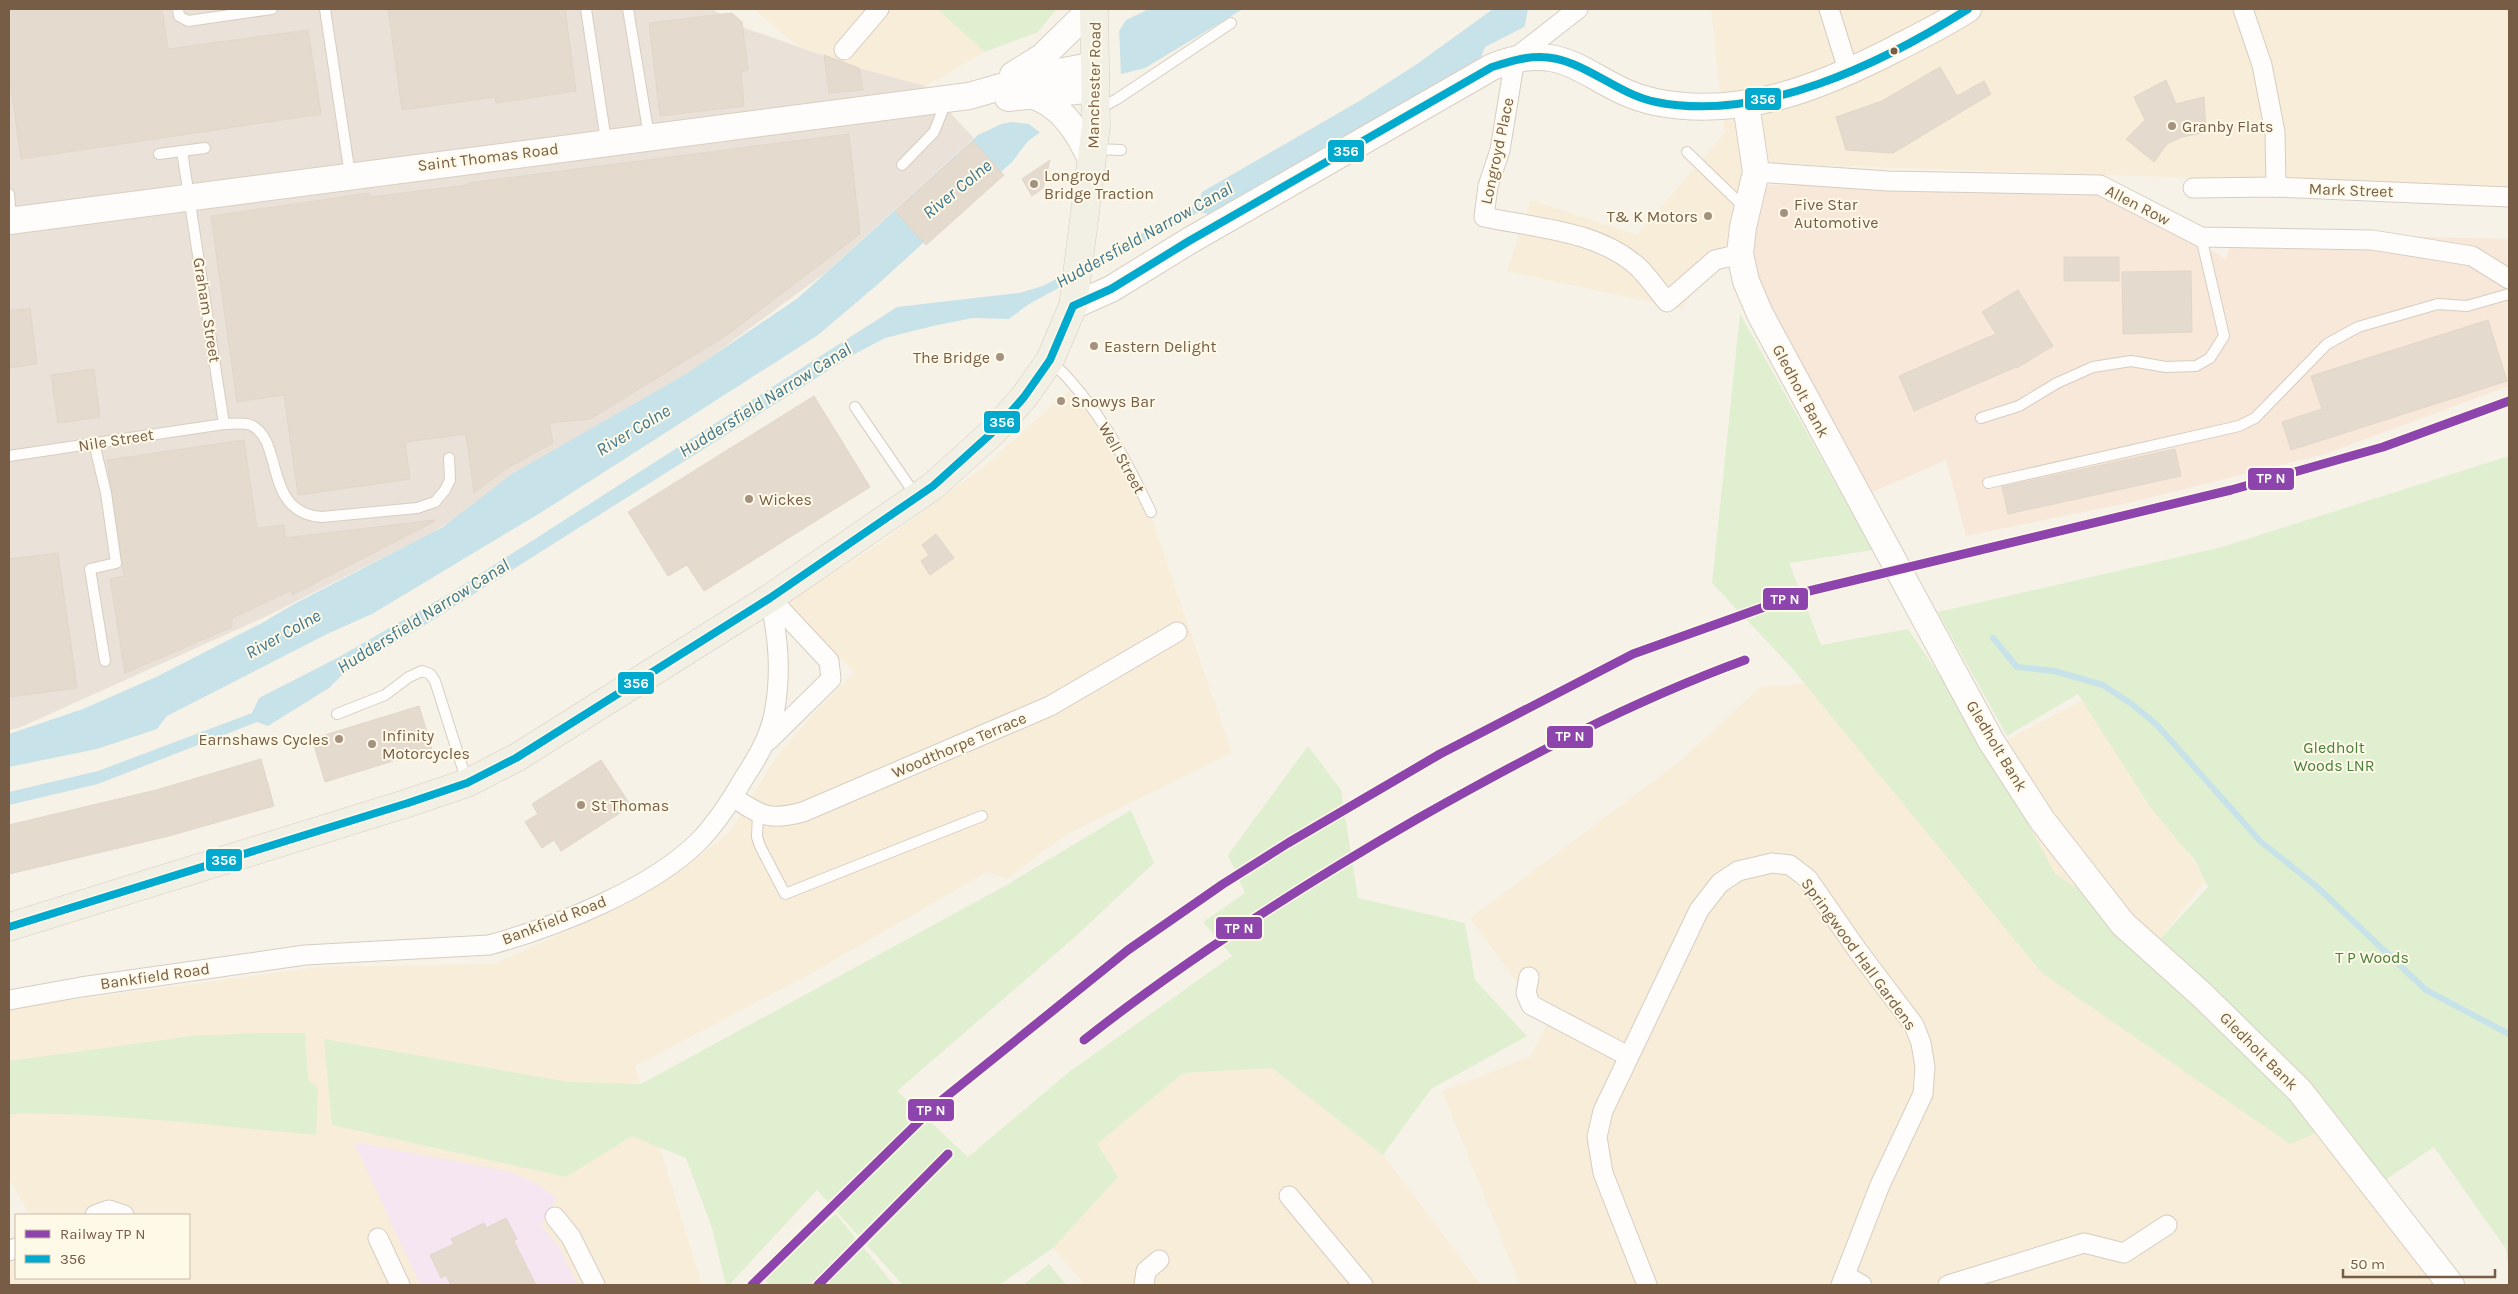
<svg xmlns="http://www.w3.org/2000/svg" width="2518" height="1294" font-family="Karla,sans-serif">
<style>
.residential{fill:#f7edd9}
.commercial{fill:#f8e8d9}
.industrial{fill:#eae2d8}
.education{fill:#f5e6f1}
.green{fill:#dfefd0}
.water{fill:#c7e2e8}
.pier{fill:#f7f2e7}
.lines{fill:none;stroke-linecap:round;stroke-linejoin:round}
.stream{stroke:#c7e2e8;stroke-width:6}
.building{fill:#e4dbce;stroke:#e1d6c9}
.lane-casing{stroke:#d6cdc2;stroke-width:12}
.street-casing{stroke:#d6cdc2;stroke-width:21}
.secondary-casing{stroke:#d8cfc3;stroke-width:28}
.primary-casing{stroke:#d6cdc3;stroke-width:29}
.lane{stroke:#fefdfb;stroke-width:10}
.street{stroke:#fefdfb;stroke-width:19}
.secondary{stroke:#fefdfb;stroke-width:26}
.primary{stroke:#f2efe4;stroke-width:28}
.bus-1-casing{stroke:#fff9e8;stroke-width:11}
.bus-1{stroke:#00a9ce;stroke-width:8}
.rail-1-casing{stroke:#fff9e8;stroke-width:12}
.rail-1{stroke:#8e44ad;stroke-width:9}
.bus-dot{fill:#775d45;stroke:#fff9e8;stroke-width:2}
.poi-dot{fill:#a4917e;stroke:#fff9e8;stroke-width:2}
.labels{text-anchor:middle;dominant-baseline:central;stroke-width:4;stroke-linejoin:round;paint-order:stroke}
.street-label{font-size:16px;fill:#775d45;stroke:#fff9e8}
.poi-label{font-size:16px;fill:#775d45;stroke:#fff9e8;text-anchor:start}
.park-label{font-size:16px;fill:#487f3b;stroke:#fff9e8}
.water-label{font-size:18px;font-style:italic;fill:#3c778d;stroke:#fff9e8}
.line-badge{stroke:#fff9e8;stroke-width:2}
.badge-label{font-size:14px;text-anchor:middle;font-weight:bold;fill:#fff}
</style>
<rect width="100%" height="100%" fill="#f7f2e7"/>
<g class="residential">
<polygon points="754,9 937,9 985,52 925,86 859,68 798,46"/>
<polygon points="1717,9 2509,9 2509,189 1793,164 1766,185 1682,309 1507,271 1531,200 1637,235 1725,133 1711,11"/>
<polygon points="1069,391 1093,420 1145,499 1232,753 1065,835 1007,879 987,872 810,974 635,1066 702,1285 9,1285 9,1264 16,1261 16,1278 189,1278 189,1215 30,1215 9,1178 9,1010 46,1003 320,967 494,964 627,904 680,871 730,832 777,756 817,710 855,672 784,604 880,543 982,468"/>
<polygon points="1830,682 1985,751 2083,700 2206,880 2143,960 2290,1100 2436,1285 1520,1285 1442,1091 1530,1057 1547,1024 1470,918 1678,763 1760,687"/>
<polygon points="1272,1068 1383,1155 1481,1285 1085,1285 1053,1248 1118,1177 1096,1144 1183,1073"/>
</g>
<polygon class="commercial" points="1795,184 2100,185 2226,259 2234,232 2509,239 2509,386 2325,454 2133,502 1966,536 1946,460 1861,497 1759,280 1751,253 1766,185"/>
<polygon class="industrial" points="9,9 712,9 742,27 859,68 925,86 974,138 825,273 696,368 430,534 265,617 19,728 9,730"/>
<polygon class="education" points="354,1142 511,1172 535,1183 557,1198 541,1226 558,1245 578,1285 420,1285"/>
<g class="green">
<polygon points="937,9 1057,9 1038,32 985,52"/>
<polygon points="1740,314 1873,550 1789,563 1821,645 1908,629 1979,733 2055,874 2159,940 2208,887 2196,862 2151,808 2078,694 2007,736 1938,612 2222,547 2509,456 2509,1272 2506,1249 2434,1147 2385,1180 2339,1123 2290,1144 2042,973 1792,668 1712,583"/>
<polygon points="1308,746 1341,790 1358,898 1465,923 1475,980 1527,1036 1431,1089 1383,1155 1272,1068 1183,1073 1097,1144 1118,1177 1053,1248 999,1285 903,1285 817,1190 729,1285 726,1285 712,1228 686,1158 632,1136 566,1177 332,1125 324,1039 568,1082 641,1084 1005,886 1131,810 1154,863 1075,937 897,1091 968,1157 1069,1072 1232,956 1203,922 1245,893 1228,855"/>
<path d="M262,1033H305L308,1080L318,1088L316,1135C214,1126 111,1112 9,1114V1061L193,1036Z"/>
<polygon points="836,1214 894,1285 769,1285 761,1275"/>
<polygon points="1049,1264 1066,1285 1023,1285"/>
</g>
<g class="water">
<polygon points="1149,9 1243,9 1145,68 1121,74 1028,141 1012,162 877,285 818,335 545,510 372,614 327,634 167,716 157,729 97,749 9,767 9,734 83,709 156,677 262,623 294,604 443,527 512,474 686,374 798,298 978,135 1016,117 1116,36 1126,20"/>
<polygon points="1493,9 1541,9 1534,22 1485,47 1481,57 1360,129 1208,214 1199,212 1029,304 1009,319 973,318 933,326 885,338 851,356 428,623 344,673 329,688 268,726 257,722 98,784 9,805 9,792 98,771 252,713 259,698 339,657 452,592 897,307 1019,293 1043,286 1199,203 1202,192 1361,100 1417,64"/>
</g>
<g class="pier">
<polygon points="1528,9 1543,9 1539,13 1536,24 1524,30"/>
<polygon points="1119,26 1121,77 1042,134 1029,124 1011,122 992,126 1045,98 1115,34"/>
</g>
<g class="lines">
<polyline class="stream" points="1993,638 2017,667 2054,671 2103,685 2133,705 2157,725 2260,841 2316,886 2426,990 2509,1034"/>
</g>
<g class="building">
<polygon points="9,9 162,9 168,49 308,30 321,114 21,159 9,73"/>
<polygon points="388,9 565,9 576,91 496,103 495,97 402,110"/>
<polygon points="732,13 742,22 748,70 741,72 744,106 660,116 649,23"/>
<polygon points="824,55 859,68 863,90 829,93"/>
<polygon points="1940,67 1957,96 1984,81 1991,94 1893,153 1846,150 1836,117 1882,101"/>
<polygon points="2166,80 2176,104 2204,97 2206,132 2182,137 2167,144 2154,162 2126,139 2145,120 2134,97"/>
<polygon points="849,134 860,234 727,335 590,419 549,423 553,443 507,468 474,493 466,434 405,442 410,479 298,495 284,395 237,402 211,216 370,193 370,197 468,185 468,183"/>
<polygon points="973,141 1004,175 926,245 895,211"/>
<polygon points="1050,160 1043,188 1032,196 1022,179"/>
<rect x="2064" y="257" width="55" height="24"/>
<polygon points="2191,271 2192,332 2123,334 2122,272"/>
<polygon points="2018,290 2053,346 2017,368 2016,367 1914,411 1899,376 1996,334 1982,312"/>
<polygon points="30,308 37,364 9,368 9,311"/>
<polygon points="2488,320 2507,381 2291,450 2282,422 2322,409 2311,376"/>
<polygon points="94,369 100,417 58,423 51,375"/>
<polygon points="814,396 870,487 704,591 687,565 668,576 628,512"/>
<polygon points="244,440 257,528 284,525 285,538 434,520 435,521 292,595 292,590 232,618 232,627 125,673 110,579 124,576 107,460"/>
<polygon points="2175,449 2181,476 2008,514 2002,487"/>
<polygon points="936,534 954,558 930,575 921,561 929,555 922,545"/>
<polygon points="58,553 77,688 9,697 9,559"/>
<polygon points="419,706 432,749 325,782 312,739"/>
<polygon points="261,759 274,806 169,836 9,874 9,825 156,790"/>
<polygon points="601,760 631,806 561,851 554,840 542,848 525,822 538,814 532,804"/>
<polygon points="506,1218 517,1239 514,1241 536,1285 451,1285 446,1275 441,1278 430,1255 454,1244 451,1239 484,1223 486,1228"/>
</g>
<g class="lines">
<g class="lane-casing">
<g id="lane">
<polyline points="178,9 179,16 188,21 272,9"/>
<polyline points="325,9 350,175"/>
<polyline points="586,9 606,141"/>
<polyline points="628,9 649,136"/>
<polyline points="1099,109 1117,99 1231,23"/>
<polyline points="1095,149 1121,150"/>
<polyline points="182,151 224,424"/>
<polyline points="1687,152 1746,209"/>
<polyline points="159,154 205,148"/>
<polyline points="902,165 934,132 946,102"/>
<polyline points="9,194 11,220"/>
<path d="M1051,361C1096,403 1125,457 1151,512"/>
<polyline points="855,407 916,496"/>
<polyline points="1981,418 2019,406 2057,383 2093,367 2131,361 2166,367 2196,366 2210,358 2224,336 2201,237"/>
<polyline points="94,443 106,493 116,563 90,569 105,661"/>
<path d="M9,456L224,424C231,424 244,422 251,425C285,441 262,513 322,517L417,508L435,502L445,490L450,480L449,458"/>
<polyline points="1988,483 2239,426 2255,418 2327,344 2358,327 2438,304 2467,306 2509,294"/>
<polyline points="337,714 385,695 409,677 422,671 430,674 435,681 467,782"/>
<polyline points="758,814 757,837 760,846 785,894 982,816"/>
</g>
</g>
<g class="street-casing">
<g id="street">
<path d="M1578,9L1515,58L1500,150L1488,186L1484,217C1535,228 1596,230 1637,266C1648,276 1657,290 1667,302L1715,260L1740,254"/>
<polyline points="1829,9 1849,73"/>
<polyline points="2243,9 2262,65 2275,132 2276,187"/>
<polyline points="844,50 879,9"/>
<polyline points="1756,172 1888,181 2100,185 2201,237 2372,240 2472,256 2509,279"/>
<polyline points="2193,188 2276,187 2509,197"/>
<polyline points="768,741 831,679 829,661 770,598"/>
<path d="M733,797C761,816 769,821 803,812L1050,706L1177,632"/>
<polyline points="1529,977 1526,993 1531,1005 1628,1056"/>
<path d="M9,1000L81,987L305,955L489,945C555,927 652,889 700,840C717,822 732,799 744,778C757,758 769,738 774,714C782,672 778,638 770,598"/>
<polyline points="1289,1196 1363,1285"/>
<polyline points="95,1215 109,1210 124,1215"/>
<polyline points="555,1217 571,1237 595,1285"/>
<polyline points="378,1238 400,1285"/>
<polyline points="9,1251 16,1248"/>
<polyline points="1846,1276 1862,1285"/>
<polyline points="1144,1285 1146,1271 1159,1260"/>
<polyline points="1647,1285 1603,1173 1597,1137 1603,1111 1699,910 1720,883 1738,871 1772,863 1790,865 1808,879 1858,951 1914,1025 1921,1043 1925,1067 1923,1094 1880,1185 1841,1285"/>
<polyline points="1948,1285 2084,1243 2124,1253 2167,1225"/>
</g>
</g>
<g class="secondary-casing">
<g id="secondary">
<polyline points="1013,75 1042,57 1091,9"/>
<path d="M1030,95C1061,103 1080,134 1092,162"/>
<polyline points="1008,98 1095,89"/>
<polyline points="1746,104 1756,172 1743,227 1740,254 1746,281 1760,314 1991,741 2042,820 2123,924 2202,995 2300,1091 2451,1285"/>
<polyline points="9,221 969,96 1043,75 1095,65"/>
<path d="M1073,306L1111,289L1189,241L1492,67C1570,35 1589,88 1655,102C1742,119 1819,88 1895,49C1920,36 1945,24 1968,9"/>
</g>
</g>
<g class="primary-casing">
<polyline id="primary" points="9,927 408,803 467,783 516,758 770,598 933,486 995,430 1024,397 1050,360 1073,306 1096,126 1094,9"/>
</g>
<use href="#lane" class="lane"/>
<use href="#street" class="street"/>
<use href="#secondary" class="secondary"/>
<use href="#primary" class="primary"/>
<g class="bus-1-casing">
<path id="bus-1" d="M9,927L408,803L467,783L516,758L770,598L933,486L995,430L1024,397L1050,360L1073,306L1111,289L1189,241L1492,67C1508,62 1523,57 1540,57C1582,57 1615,94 1656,102C1760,123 1881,64 1968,9"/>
</g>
<use href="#bus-1" class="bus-1"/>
<g class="rail-1-casing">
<g id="rail-1">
<path d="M1084,1040C1189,957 1301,886 1417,819C1523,759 1630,702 1745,660"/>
<polyline points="752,1285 937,1104 1128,950 1223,884 1288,843 1440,754 1633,654 1809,591 2231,490 2383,447 2509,401"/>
<polyline points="818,1285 948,1154"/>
</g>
</g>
<use href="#rail-1" class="rail-1"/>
</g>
<circle class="bus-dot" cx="1894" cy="51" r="4.5"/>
<g class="poi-dot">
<circle cx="2172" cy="126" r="5"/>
<circle cx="1034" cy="184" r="5"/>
<circle cx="1784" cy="213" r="5"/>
<circle cx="1708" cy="216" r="5"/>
<circle cx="1094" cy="346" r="5"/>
<circle cx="1000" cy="357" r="5"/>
<circle cx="1061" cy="401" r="5"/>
<circle cx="749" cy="499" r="5"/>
<circle cx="339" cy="739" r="5"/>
<circle cx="372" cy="744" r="5"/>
<circle cx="581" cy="805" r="5"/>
</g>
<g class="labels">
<g class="street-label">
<text transform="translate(1094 85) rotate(-89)">Manchester Road</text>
<text transform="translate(1497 151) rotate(-78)">Longroyd Place</text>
<text transform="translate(488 157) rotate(-7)">Saint Thomas Road</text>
<text transform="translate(2351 190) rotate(2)">Mark Street</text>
<text transform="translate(2138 205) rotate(27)">Allen Row</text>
<text transform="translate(207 310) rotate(81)">Graham Street</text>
<text transform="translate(1801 391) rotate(62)">Gledholt Bank</text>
<text transform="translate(116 440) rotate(-9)">Nile Street</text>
<text transform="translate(1122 458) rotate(61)">Well Street</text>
<text transform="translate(959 745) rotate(-23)">Woodthorpe Terrace</text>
<text transform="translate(1997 746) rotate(59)">Gledholt Bank</text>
<text transform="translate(554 920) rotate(-21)">Bankfield Road</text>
<text transform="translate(1859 954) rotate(54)">Springwood Hall Gardens</text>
<text transform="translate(155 976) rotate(-8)">Bankfield Road</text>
<text transform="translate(2259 1051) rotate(45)">Gledholt Bank</text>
</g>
<g class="poi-label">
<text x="2182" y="126">Granby Flats</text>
<text x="1044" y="175">Longroyd<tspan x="1044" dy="18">Bridge Traction</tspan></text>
<text x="1794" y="204">Five Star<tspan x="1794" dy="18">Automotive</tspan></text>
<text x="1698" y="216" text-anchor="end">T&amp; K Motors</text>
<text x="1104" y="346">Eastern Delight</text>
<text x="990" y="357" text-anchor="end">The Bridge</text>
<text x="1071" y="401">Snowys Bar</text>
<text x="759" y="499">Wickes</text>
<text x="382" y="735">Infinity<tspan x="382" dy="18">Motorcycles</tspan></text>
<text x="329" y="739" text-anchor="end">Earnshaws Cycles</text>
<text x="591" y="805">St Thomas</text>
</g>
<g class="park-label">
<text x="2334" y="747">Gledholt<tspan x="2334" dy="18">Woods LNR</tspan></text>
<text x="2372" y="957">T P Woods</text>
</g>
<g class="water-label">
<text transform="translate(957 189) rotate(-39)">River Colne</text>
<text transform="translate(1144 235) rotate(-29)">Huddersfield Narrow Canal</text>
<text transform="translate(765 400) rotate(-32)">Huddersfield Narrow Canal</text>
<text transform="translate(633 430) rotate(-31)">River Colne</text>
<text transform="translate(423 616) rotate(-32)">Huddersfield Narrow Canal</text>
<text transform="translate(283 634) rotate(-29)">River Colne</text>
</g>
</g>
<g class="line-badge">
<rect x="1744" y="87" width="38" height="24" rx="5" fill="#00a9ce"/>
<rect x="1327" y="139" width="38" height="24" rx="5" fill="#00a9ce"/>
<rect x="983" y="410" width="38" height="24" rx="5" fill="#00a9ce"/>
<rect x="2247" y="467" width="48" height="24" rx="5" fill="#8e44ad"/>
<rect x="1762" y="587" width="47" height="24" rx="5" fill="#8e44ad"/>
<rect x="617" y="671" width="38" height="24" rx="5" fill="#00a9ce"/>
<rect x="1546" y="725" width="48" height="24" rx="5" fill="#8e44ad"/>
<rect x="205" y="848" width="38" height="24" rx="5" fill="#00a9ce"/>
<rect x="1215" y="916" width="48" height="24" rx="5" fill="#8e44ad"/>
<rect x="907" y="1098" width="48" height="24" rx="5" fill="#8e44ad"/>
</g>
<g class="badge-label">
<text x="1763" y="104">356</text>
<text x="1346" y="156">356</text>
<text x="1002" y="427">356</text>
<text x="2271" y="483">TP N</text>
<text x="1785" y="604">TP N</text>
<text x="636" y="688">356</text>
<text x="1570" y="741">TP N</text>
<text x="224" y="865">356</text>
<text x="1239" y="933">TP N</text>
<text x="931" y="1115">TP N</text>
</g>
<rect width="2518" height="1294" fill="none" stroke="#775d45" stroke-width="20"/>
<rect x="15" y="1214" width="175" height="65" fill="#fff9e8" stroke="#c9bba7"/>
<rect x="25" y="1230" width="25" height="8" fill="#8e44ad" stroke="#c9bba7"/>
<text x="60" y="1239" font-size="15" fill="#775d45">Railway TP N</text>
<rect x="25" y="1255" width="25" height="8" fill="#00a9ce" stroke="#c9bba7"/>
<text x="60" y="1264" font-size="15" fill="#775d45">356</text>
<path d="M2343 1269v8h152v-8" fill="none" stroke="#775d45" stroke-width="2.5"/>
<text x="2350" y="1269" font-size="15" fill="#775d45" stroke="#fff9e8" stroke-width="4" paint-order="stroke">50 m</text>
</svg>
